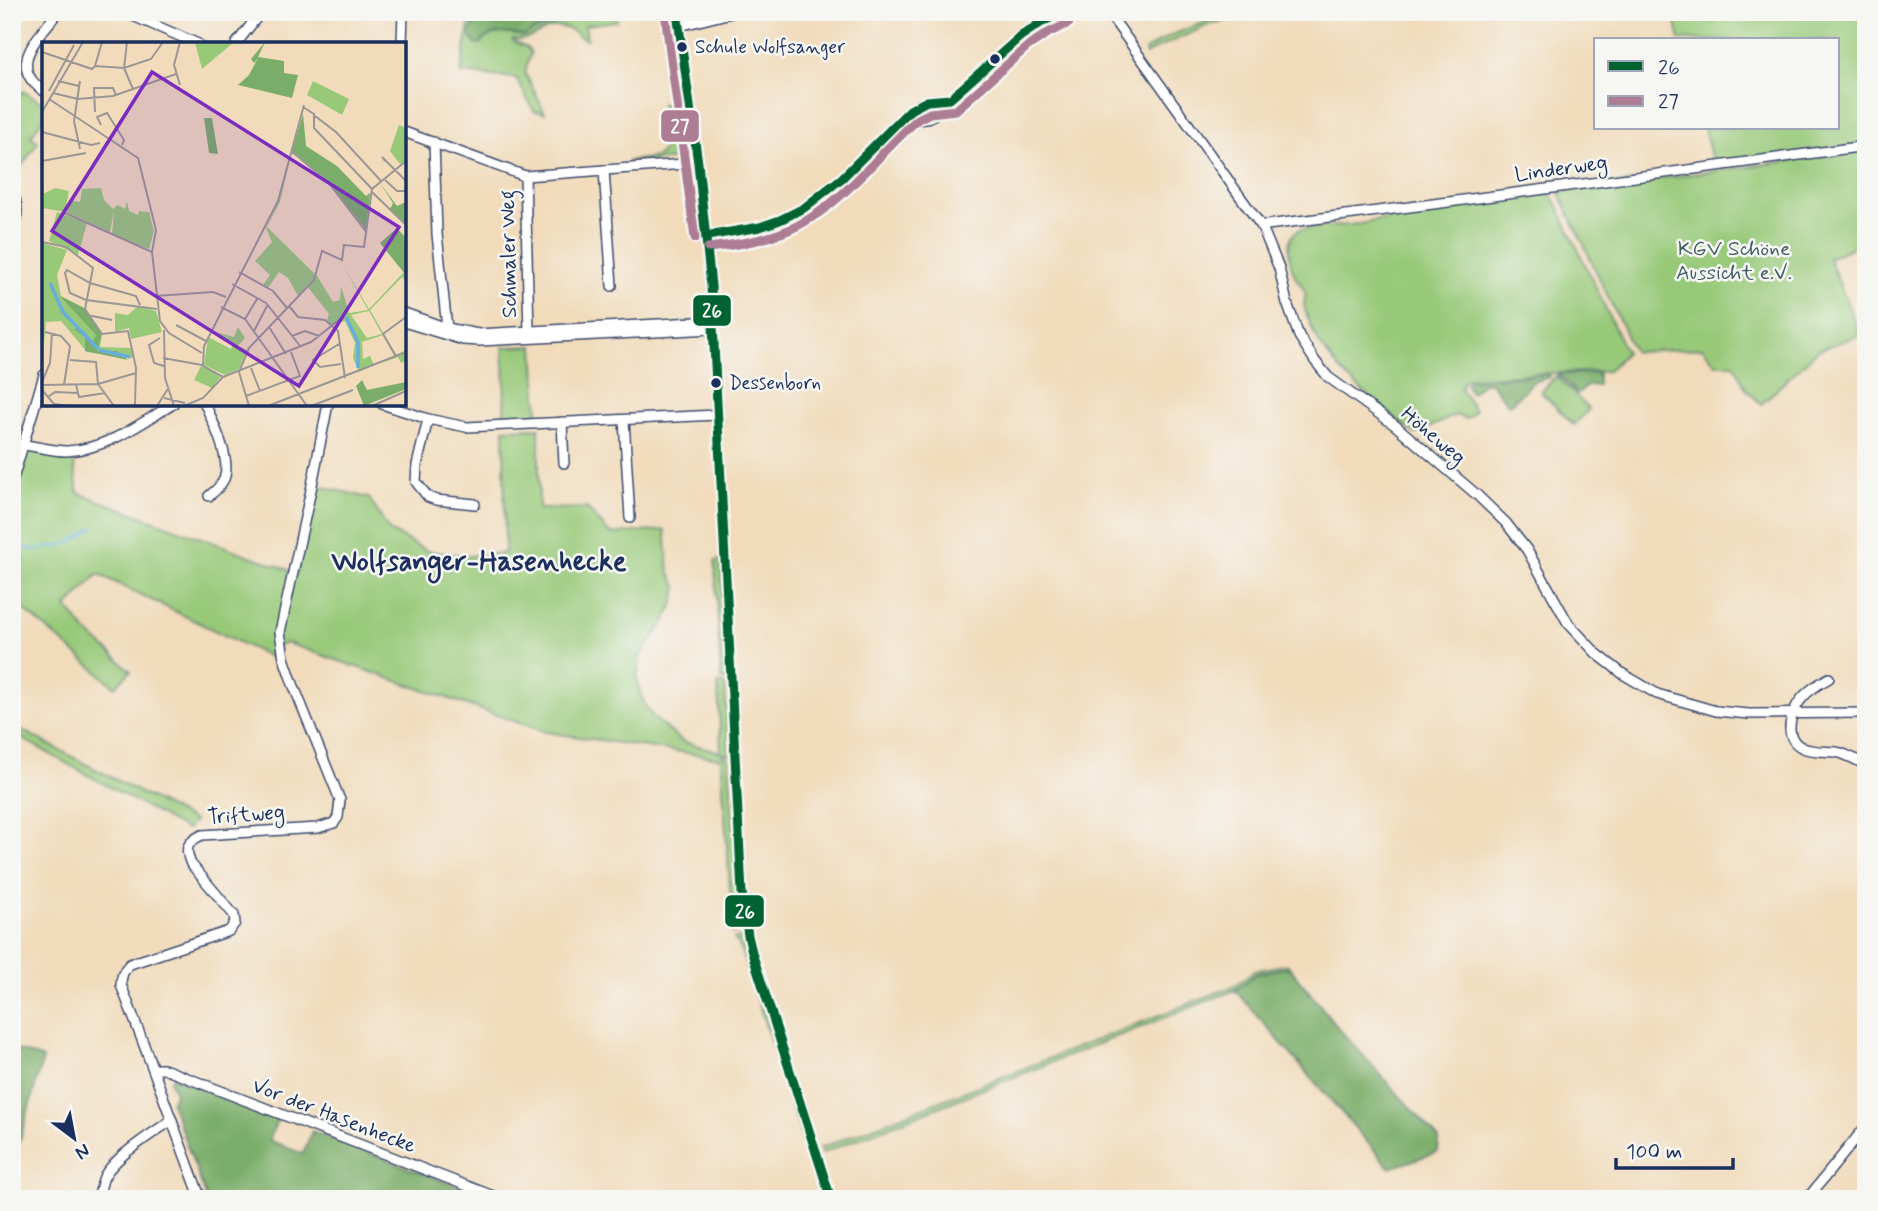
<svg xmlns="http://www.w3.org/2000/svg" width="1878" height="1211" font-family="Mynerve,sans-serif">
<style>
.green{fill:#98c979;stroke:#5a7c6c;stroke-width:2}
.forest{fill:#7aad69;stroke:#4a6e64;stroke-width:2}
.lines{fill:none;stroke-linecap:round;stroke-linejoin:round}
.stream{stroke:#67addd;stroke-width:2.5}
.minor-casing{stroke:#3b496c;stroke-width:12}
.minor{stroke:#fff;stroke-width:9}
.bus-1-casing{stroke:#f6f6f2;stroke-width:14}
.bus-2-casing{stroke:#f6f6f2;stroke-width:14}
.bus-1{stroke:#006331;stroke-width:9}
.bus-2{stroke:#ad7d93;stroke-width:9}
.bus-dot{fill:#1b2f5e;stroke:#f6f6f2;stroke-width:2.5}
.labels{text-anchor:middle;dominant-baseline:central;stroke-width:5;stroke-linejoin:round;paint-order:stroke}
.bus-label{font-size:19px;fill:#1b2f5e;stroke:#f6f6f2;text-anchor:start}
.street-label{font-size:21px;fill:#1b2f5e;stroke:#f6f6f2}
.park-label{font-size:21px;fill:#405d66;stroke:#f6f6f2}
.district-label{font-size:28px;font-weight:bold;fill:#1b2f5e;stroke:#f6f6f2}
.inset-river{fill:none;stroke:#67addd;stroke-width:3.5}
.inset-road{fill:none;stroke:#9b9696;stroke-width:2}
.view{fill:#7b2cbf;fill-opacity:0.15;stroke:#7b2cbf;stroke-width:3.5}
.inset-edge{fill:none;stroke:#1b2f5e;stroke-width:3.5}
.line-badge{stroke:#f6f6f2;stroke-width:2.5}
.badge-label{font-size:19px;text-anchor:middle;font-weight:bold;fill:#fff}
</style>
<rect width="100%" height="100%" fill="#f6f6f2"/>
<filter id="ink" filterUnits="userSpaceOnUse"><feTurbulence type="fractalNoise" baseFrequency=".0143" numOctaves="2"/><feDisplacementMap in="SourceGraphic" scale="14" xChannelSelector="R" yChannelSelector="G"/><feConvolveMatrix kernelMatrix="1 2 1 2 8 2 1 2 1" color-interpolation-filters="sRGB"/></filter>
<filter id="wash" filterUnits="userSpaceOnUse"><feTurbulence type="fractalNoise" baseFrequency=".00686" numOctaves="4" result="noise"/><feDisplacementMap in="SourceGraphic" scale="28" xChannelSelector="R" yChannelSelector="G"/><feGaussianBlur stdDeviation="1.57" result="paint"/><feColorMatrix in="noise" values="0 0 0 0 0 0 0 0 0 0 0 0 0 0 0 0 0 1.4 0 .05"/><feComposite in="paint" operator="in"/></filter>
<g filter="url(#wash)">
<rect width="100%" height="100%" fill="#f1dbbb"/>
<g class="green">
<path d="M471,12H630L616,14L617,21L585,25L587,40C578,37 572,28 562,27C545,25 531,43 513,39V41C540,53 529,50 525,73L545,113L534,111L516,78L461,73Z"/>
<polygon points="1231,12 1283,12 1251,15 1211,24 1153,50 1146,55 1145,50 1172,35"/>
<polygon points="1673,12 1866,12 1866,144 1713,164 1704,128 1838,128 1838,40 1680,40"/>
<polygon points="680,85 689,152 687,156 679,159 628,163 628,161 657,157 669,144 668,137 666,137 661,104 671,103 670,99 674,95 673,86"/>
<polygon points="23,91 44,104 44,117 31,136 38,142 13,179 12,107"/>
<polygon points="1863,151 1866,157 1866,241 1829,258 1860,335 1818,350 1761,404 1746,389 1734,364 1716,364 1703,348 1634,352 1559,192"/>
<path d="M1545,192L1551,195L1555,200L1626,352L1608,371L1526,374L1466,379L1461,385V389L1475,411L1466,419L1456,415L1415,434C1379,405 1334,374 1313,331C1310,323 1305,313 1304,305C1304,300 1307,295 1304,289C1302,285 1297,281 1295,276C1289,261 1283,236 1301,229L1360,224L1443,207Z"/>
<polygon points="534,346 538,415 504,417 505,383 503,347"/>
<polygon points="1556,376 1589,409 1574,425 1541,392"/>
<polygon points="539,428 539,509 587,508 610,534 665,530 669,571 677,587 674,603 665,621 640,657 637,678 640,693 646,707 655,719 683,742 721,752 718,684 725,684 729,755 722,753 722,755 729,759 740,931 733,933 721,758 546,732 287,643 277,646 278,661 98,574 67,607 84,629 131,671 115,687 12,599 12,498 27,448 50,454 73,455 78,493 297,573 316,485 369,498 389,531 427,551 469,556 505,553 504,429"/>
<polygon points="721,560 726,679 723,680 721,678 715,561"/>
<polygon points="12,725 194,821 187,830 12,733"/>
<polygon points="734,938 740,938 742,940 824,1199 822,1199 740,947"/>
<polygon points="1287,964 1289,967 1256,974 1235,990 822,1153 820,1148 1234,986 1254,971"/>
</g>
<g class="forest">
<path d="M473,12H574L559,16L556,24L533,31L525,36C508,34 493,28 481,43L475,44L469,34L475,23Z"/>
<polygon points="1598,373 1598,385 1587,386 1577,394 1558,374"/>
<polygon points="1550,374 1550,377 1533,382 1509,405 1491,383 1483,383 1471,393 1466,385 1469,380"/>
<polygon points="1289,967 1339,1029 1439,1139 1438,1152 1390,1168 1235,990 1256,974"/>
<polygon points="12,1048 43,1059 12,1167"/>
<polygon points="173,1077 278,1118 269,1140 303,1154 312,1131 490,1199 207,1199 171,1102 175,1094 170,1081"/>
</g>
<g class="lines">
<path class="stream" d="M12,549L16,552L21,547L42,551L45,547C64,548 79,539 93,527"/>
</g>
</g>
<g filter="url(#ink)">
<g class="lines">
<g class="minor-casing">
<g id="minor">
<polyline points="124,12 198,44"/>
<polyline points="677,12 698,163 711,286 742,893 748,936 753,956 831,1199"/>
<polyline points="1108,12 1262,227 1279,268 1287,303 1299,336 1315,361 1328,377 1396,426 1477,495 1506,523 1527,550 1568,623 1596,653 1623,674 1657,694 1716,711 1749,714 1866,713"/>
<polyline points="679,26 735,12"/>
<polyline points="236,44 261,12"/>
<polyline points="402,44 403,12"/>
<path d="M44,91C5,66 40,36 58,12"/>
<polyline points="898,122 926,119 937,113 1021,36 1042,22 1064,12"/>
<polyline points="404,132 525,176 698,163"/>
<polyline points="434,142 437,234 447,328"/>
<polyline points="604,170 612,286"/>
<polyline points="525,176 529,332"/>
<path d="M12,191C19,205 18,219 12,232"/>
<polyline points="1262,227 1267,225 1441,203 1866,146"/>
<path d="M707,236C735,233 764,228 790,216C828,197 857,162 887,133C897,123 907,110 919,104C929,99 939,99 950,99"/>
<polyline points="404,313 447,328 478,334 713,321"/>
<polyline points="404,322 463,340 480,341 713,329"/>
<path d="M205,404C213,423 232,459 224,479C221,486 214,492 209,496"/>
<polyline points="382,404 428,419 466,427 717,415"/>
<polyline points="428,419 417,465 416,482 428,497 436,500 475,504"/>
<polyline points="624,420 630,518"/>
<polyline points="562,422 564,463"/>
<path d="M12,444C31,444 48,451 67,451C107,449 140,424 173,404"/>
<polyline points="12,482 44,375"/>
<path d="M1829,678C1820,683 1810,689 1803,697C1791,711 1781,738 1803,748C1813,752 1825,751 1836,752C1847,754 1856,760 1866,765"/>
<polyline points="154,1069 164,1069 501,1199"/>
<path d="M98,1199C100,1192 101,1184 104,1177C114,1157 153,1133 172,1120"/>
<path d="M201,1199C174,1128 149,1056 121,985C121,976 123,970 130,964L229,931L235,923L234,915L191,864C184,848 187,842 202,835L318,828L334,823L338,817L340,800L293,684L284,658L280,632L311,490L328,404"/>
<polyline points="1807,1199 1866,1126"/>
</g>
</g>
<use href="#minor" class="minor"/>
<g class="bus-1-casing">
<g id="bus-1">
<polyline points="677,12 698,163 711,286 742,893 748,936 753,956 831,1199"/>
<polyline points="707,236 760,227 780,220 804,208 842,178 910,110 927,101 950,99 1021,36 1042,22 1063,12"/>
</g>
</g>
<g class="bus-2-casing">
<g id="bus-2">
<polyline points="665,14 695,238"/>
<path d="M708,248C738,245 770,240 797,226C846,201 877,155 918,119L930,113L956,110L1028,46L1048,33L1069,23"/>
</g>
</g>
<use href="#bus-1" class="bus-1"/>
<use href="#bus-2" class="bus-2"/>
</g>
</g>
<g class="bus-dot">
<circle cx="682" cy="47" r="6"/>
<circle cx="995" cy="59" r="6"/>
<circle cx="716" cy="383" r="6"/>
</g>
<g class="labels">
<g class="bus-label">
<text x="695" y="47">Schule Wolfsanger</text>
<text x="729" y="383">Dessenborn</text>
</g>
<g class="street-label">
<text transform="translate(1561 169) rotate(-8)">Linderweg</text>
<text transform="translate(509 254) rotate(-91)">Schmaler Weg</text>
<text transform="translate(1433 436) rotate(40)">Höheweg</text>
<text transform="translate(246 815) rotate(-4)">Triftweg</text>
<text transform="translate(334 1116) rotate(21)">Vor der Hasenhecke</text>
</g>
<g class="park-label">
<text x="1734" y="249">KGV Schöne<tspan x="1734" dy="24">Aussicht e.V.</tspan></text>
</g>
<g class="district-label">
<text x="479" y="562">Wolfsanger-Hasenhecke</text>
</g>
</g>
<g transform="translate(42 42)">
<rect width="364" height="364" fill="#f1dbbb"/>
<path d="M153,0H192L160,27ZM271,39L307,57L300,73L265,53ZM357,83L364,86V119L358,122L348,109ZM249,113L238,160L225,185L275,234L291,260L298,258L299,244L307,271L326,268L299,220L327,267L362,230L364,232V240L360,235L328,268L354,313L364,308V319L359,321L356,315L340,321L352,314L341,293L320,300L321,317L328,314L332,323L317,330L311,316L313,301L303,279L290,283L285,278L287,272L265,244L256,254L246,236L237,230L226,246L221,243L228,233L213,219L230,200L224,186L236,161ZM327,269L340,292L325,296L309,273ZM13,146L27,149L23,170L0,166L1,152ZM59,146L62,158L71,167L76,163L83,167L85,159L87,169L96,173L97,169L107,170L112,189L107,207L70,192L72,168L68,190L25,171L27,158L38,160L40,147ZM15,170L45,181L36,213L7,199ZM0,201L25,208L15,233L19,254L42,266L60,292L58,305L89,306L91,316L45,310L19,279L4,280L0,325ZM96,264L114,269L120,290L89,297L87,286L73,290V271L86,273ZM196,285L203,296L196,304L205,308L197,327L183,333L162,323L166,295L189,307L191,301L170,289L192,295ZM159,324L179,334L170,346L152,338Z" fill="#98c979" fill-rule="evenodd"/>
<path d="M223,0L216,15L242,19V31L256,33L250,56L196,43L207,33L216,16L212,21L209,17ZM261,72L264,104L295,124L324,154L328,151L324,188L286,139L250,109ZM162,76H170L176,112L167,111ZM338,141L355,164L364,160V182L348,167L351,161ZM355,186L364,196L363,232L338,201ZM18,254L42,266L60,292L55,309H75L86,318L43,309V295L32,287H40L51,300L54,293ZM320,338L325,348L364,340V347L322,364L314,344Z" fill="#7aad69"/>
<path class="inset-river" d="M8,241L21,270L56,307M304,275L316,300V326M57,308L88,315"/>
<path class="inset-road" d="M85,0L82,26L91,47M138,0L132,23L138,43M0,10L50,27L53,24L82,26L109,17L121,0M53,24L60,0M16,39L37,44M38,39L32,79L38,107M7,49L32,3M11,51L36,57L71,54L134,32M7,57L96,116L114,188L110,210L118,279L127,291L160,311M261,65L272,72V86L330,147M0,70L41,0M53,70L52,46H71L74,53M273,74L294,90L339,139M59,83L55,75L65,71L82,98L80,103M0,90L49,103L58,101M249,109L286,140L325,191M0,119L44,111M343,119L340,115L364,139M343,138L355,149H364M330,147L364,119M330,150L364,183M23,171L110,210M0,200L24,205L51,226L43,267L60,292L86,289L94,326L93,363M197,230L231,249L245,266M190,242L224,261L259,305M113,254L171,250L184,255M98,263L94,254L48,241L25,228L23,231L28,251L44,258L115,267M247,264L256,275L283,278L296,289L303,336M179,265L203,277L265,364M45,273L70,278M203,277L215,257M134,283L164,299M227,285L244,312M122,288L123,336L132,364M212,289L225,264M3,290L19,294L28,304L22,343M250,294L263,289L277,294M118,296L107,303L112,321L122,324M297,302L271,318L278,325L299,322M354,314L341,292L364,275M121,316L160,323M28,318L54,320L56,342L72,364M209,326L218,349M197,330L207,306L272,238L280,209L300,218L302,203L322,205L330,147M197,330L207,364M181,335L161,324L162,304L236,159L262,63M181,335L269,300L302,274M0,340L8,321L10,291M0,343L56,342L94,331M34,343L37,355L63,351M0,348L12,362L27,364M204,354L258,334L249,310M6,355L13,350L36,351M122,356L143,361M84,364H109M115,364L127,345M142,364L161,356L181,335M226,364L364,310M269,364L311,348M330,364L364,349"/>
<path class="view" d="M110,30L357,185L257,344L10,189Z"/>
<rect width="364" height="364" class="inset-edge"/>
</g>
<g class="line-badge">
<rect x="660" y="109" width="40" height="34" rx="7" fill="#ad7d93"/>
<rect x="692" y="294" width="40" height="33" rx="7" fill="#006331"/>
<rect x="724" y="894" width="41" height="34" rx="7" fill="#006331"/>
</g>
<g class="badge-label">
<text x="680" y="133">27</text>
<text x="712" y="317">26</text>
<text x="745" y="918">26</text>
</g>
<rect width="1878" height="1211" fill="none" stroke="#f6f6f2" stroke-width="42"/>
<rect x="1594" y="38" width="245" height="91" fill="#f6f6f2" stroke="#9ea6b7" stroke-width="2"/>
<rect x="1608" y="61" width="35" height="10" fill="#006331" stroke="#9ea6b7" stroke-width="2"/>
<text x="1658" y="74" font-size="21" fill="#1b2f5e">26</text>
<rect x="1608" y="96" width="35" height="10" fill="#ad7d93" stroke="#9ea6b7" stroke-width="2"/>
<text x="1658" y="108" font-size="21" fill="#1b2f5e">27</text>
<g transform="translate(74 1138) rotate(148)" stroke="#f6f6f2" stroke-width="5" paint-order="stroke">
<path d="M0-5L12 26L0 18L-12 26Z" fill="#1b2f5e"/>
<text y="-10" font-size="19" font-weight="bold" text-anchor="middle" fill="#1b2f5e">N</text>
</g>
<path d="M1616 1158v10h117v-10" fill="none" stroke="#1b2f5e" stroke-width="3.5"/>
<text x="1626" y="1158" font-size="21" fill="#1b2f5e" stroke="#f6f6f2" stroke-width="5" paint-order="stroke">100 m</text>
</svg>
